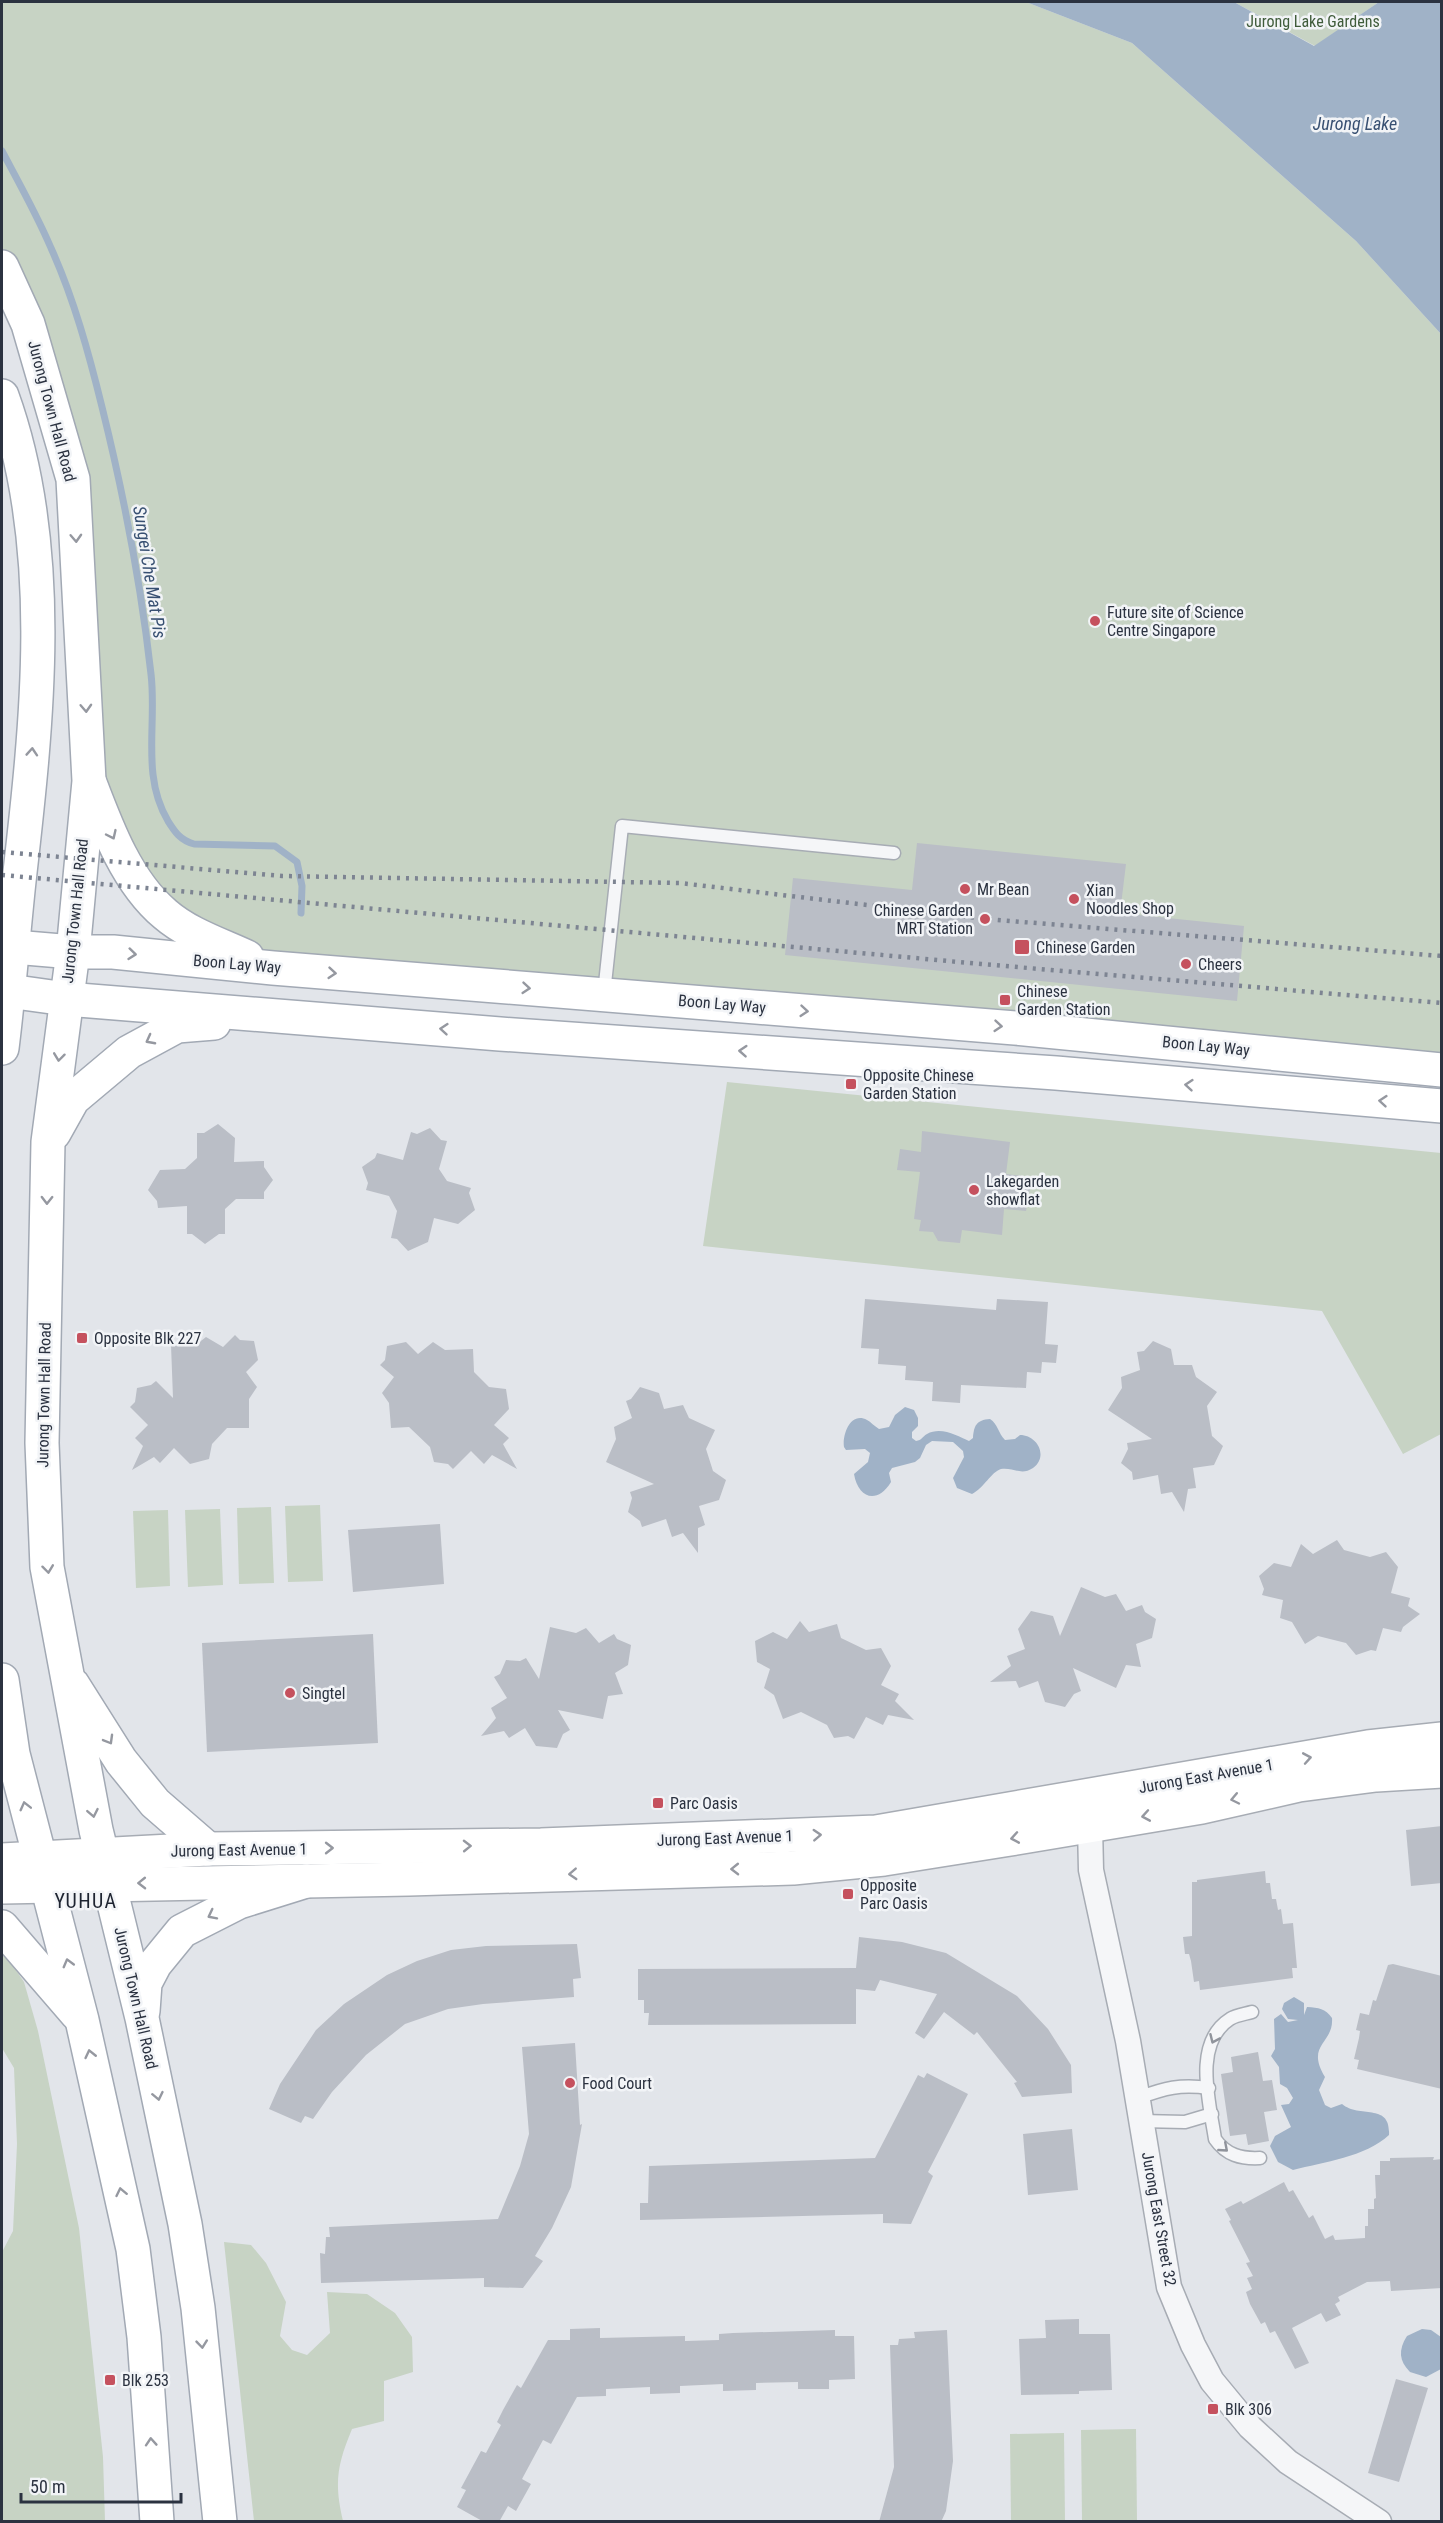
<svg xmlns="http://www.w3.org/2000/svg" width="1443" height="2523" font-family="'Roboto Condensed',sans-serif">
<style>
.green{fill:#c7d3c4}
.water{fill:#a0b2c7}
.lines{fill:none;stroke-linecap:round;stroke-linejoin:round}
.stream{stroke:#a0b2c7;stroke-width:7}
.building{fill:#babec6}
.lane-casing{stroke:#a7acb4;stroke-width:15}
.street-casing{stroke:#a7acb4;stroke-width:27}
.secondary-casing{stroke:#a7acb4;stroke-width:36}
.primary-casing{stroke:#a2a9b4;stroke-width:36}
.lane{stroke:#f5f6f8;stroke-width:12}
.street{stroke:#f5f6f8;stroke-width:24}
.secondary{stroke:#fff;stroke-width:33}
.primary{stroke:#fff;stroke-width:33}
.rail{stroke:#7d8492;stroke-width:4.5;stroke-dasharray:3 6;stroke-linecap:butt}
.oneway{stroke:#9598a0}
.oneway2{stroke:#90949c}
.poi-dot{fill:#c5515e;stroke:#f2f4f7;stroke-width:2}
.labels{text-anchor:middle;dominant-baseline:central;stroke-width:5;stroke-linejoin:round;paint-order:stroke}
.park-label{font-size:16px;fill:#3f5b3a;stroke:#f2f4f7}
.street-label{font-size:16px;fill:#2b3240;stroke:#f2f4f7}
.poi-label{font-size:16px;fill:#2b3240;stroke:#f2f4f7;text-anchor:start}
.water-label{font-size:18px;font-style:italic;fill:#385072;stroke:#f2f4f7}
.quarter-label{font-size:20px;letter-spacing:1.5px;fill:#1e2431;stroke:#f2f4f7}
</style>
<rect width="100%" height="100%" fill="#e2e5ea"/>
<g class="green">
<polygon points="2,2 1026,2 1132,43 1356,241 1441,334 1441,1070 273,968 191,932 101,812 73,479 2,267"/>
<polygon points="1234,2 1379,2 1315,46"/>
<polygon points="727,1082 1441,1153 1441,1434 1403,1454 1322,1311 703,1246"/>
<polygon points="320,1505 323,1581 288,1582 285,1506"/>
<polygon points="271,1507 274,1583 239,1584 237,1508"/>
<polygon points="220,1509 223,1585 188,1587 185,1510"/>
<polygon points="168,1510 170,1586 136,1588 133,1511"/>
<polygon points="2,1950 24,1982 38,2031 79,2228 103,2457 105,2521 2,2521 2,2252 13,2231 17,2144 14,2068 2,2048"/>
<path d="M224,2242L251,2245L266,2263L286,2302L280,2336L292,2350L307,2355L330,2333L327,2292L367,2294L395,2313L412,2337L413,2372L384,2381V2421L352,2429C337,2465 334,2483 343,2521H254Z"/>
<polygon points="1136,2429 1137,2521 1082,2521 1081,2430"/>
<polygon points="1064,2433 1065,2521 1011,2521 1010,2434"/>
</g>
<g class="water">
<polygon points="1026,2 1234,2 1314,46 1379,2 1441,2 1441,334 1356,241 1132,43"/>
<path d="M905,1407L914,1410L918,1418V1426L912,1432V1438L916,1441C922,1440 922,1437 927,1434C941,1426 958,1436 969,1441L973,1438C974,1426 976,1420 990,1419C998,1424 998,1433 1005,1440L1015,1439L1020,1435C1037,1435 1049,1456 1033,1468C1021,1476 1013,1467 1001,1469C991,1472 984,1488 972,1494L957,1488L953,1478L964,1457L963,1451L953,1442L932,1441L926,1445L920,1458L915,1462L892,1468L889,1473L891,1482C877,1505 858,1498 854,1474L868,1462L870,1453L865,1449L846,1450L844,1447C842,1436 850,1411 867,1420C871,1422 874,1426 879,1429L889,1427L895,1415Z"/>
<path d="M1294,1997L1304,2003V2015L1307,2007C1319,2008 1325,2008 1332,2018C1334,2044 1305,2044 1325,2077L1319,2090L1325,2105L1331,2108L1342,2104C1360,2119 1391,2102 1389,2135C1365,2157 1324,2162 1293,2170L1278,2162L1270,2146L1275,2136L1291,2127L1281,2105L1289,2104L1293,2098L1287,2088L1280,2084L1279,2067L1271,2056L1275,2049L1274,2019L1281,2014L1288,2022L1298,2020L1288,2019L1282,2009L1284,2003Z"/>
<path d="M1422,2329L1431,2330L1441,2337V2369L1426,2377L1410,2372C1399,2361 1398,2350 1407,2336Z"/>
</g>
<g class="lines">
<path class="stream" d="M2,151C19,183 37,215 51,248C74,299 89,354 102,407C124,496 141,584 151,674C157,724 141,776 168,821C175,832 180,840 194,844L275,846L297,862L302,886L301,913"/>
</g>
<g class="building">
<polygon points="917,843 1126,864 1120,913 1244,926 1237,1001 785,955 793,878 912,890"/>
<polygon points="218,1124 235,1138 234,1162 264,1161 264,1167 273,1180 264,1192 264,1199 236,1199 225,1209 225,1234 219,1234 205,1244 192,1234 187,1234 187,1206 158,1208 157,1201 148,1190 160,1170 185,1169 197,1158 197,1133 204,1133"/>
<polygon points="430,1128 441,1140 447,1141 439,1169 447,1181 471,1188 469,1193 475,1210 458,1224 434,1218 428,1242 408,1251 397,1239 391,1238 397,1211 389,1196 366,1190 368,1183 362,1167 375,1158 377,1153 403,1160 411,1132 417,1134"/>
<polygon points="922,1131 1010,1142 1006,1174 1032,1177 1026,1211 1004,1209 1002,1235 962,1230 960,1243 938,1241 933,1232 919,1231 921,1220 914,1219 920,1172 897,1170 900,1149 921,1152"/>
<polygon points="865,1299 996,1310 997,1299 1048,1302 1045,1344 1058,1345 1056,1363 1042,1362 1041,1373 1027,1372 1026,1388 961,1385 960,1403 932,1401 933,1382 905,1380 906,1366 878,1364 879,1349 861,1348"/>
<polygon points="235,1335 240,1340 254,1341 258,1360 246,1372 257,1387 249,1399 249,1428 227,1428 212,1444 209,1459 190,1464 174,1448 160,1463 154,1457 132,1470 143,1446 135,1438 148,1425 130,1407 135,1402 137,1388 151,1385 156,1381 173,1398 171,1345 197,1344 206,1337 223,1347"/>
<polygon points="1153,1341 1171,1349 1174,1365 1192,1365 1196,1377 1217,1392 1207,1406 1212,1436 1223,1446 1214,1465 1193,1468 1196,1488 1188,1489 1184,1512 1172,1492 1161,1494 1158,1475 1133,1480 1132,1472 1121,1463 1128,1449 1127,1443 1152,1439 1108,1410 1122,1388 1121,1377 1140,1370 1137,1352 1144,1351"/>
<polygon points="406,1342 418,1354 433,1342 445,1350 473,1349 474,1372 489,1387 506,1389 509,1409 494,1425 509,1438 503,1444 517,1469 492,1455 484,1464 471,1451 453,1469 448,1464 434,1462 430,1447 409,1427 391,1428 389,1403 382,1393 394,1377 380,1365 385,1360 387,1346"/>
<polygon points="640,1387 659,1393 664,1409 683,1405 689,1418 715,1430 706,1449 713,1471 726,1480 719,1500 699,1506 705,1525 698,1528 698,1553 683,1533 672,1537 666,1519 642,1527 640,1521 628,1512 632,1498 630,1492 654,1484 606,1462 616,1439 614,1427 632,1418 626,1401 631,1399"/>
<polygon points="440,1524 444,1584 353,1592 348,1530"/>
<polygon points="1337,1540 1344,1550 1370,1557 1386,1552 1398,1567 1391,1593 1410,1598 1408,1606 1420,1614 1403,1627 1401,1632 1383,1628 1376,1651 1371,1650 1356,1655 1346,1643 1318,1636 1305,1644 1292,1622 1280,1618 1283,1600 1262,1595 1264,1589 1259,1576 1274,1563 1291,1567 1301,1544 1313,1554"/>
<polygon points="1081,1587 1105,1597 1116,1594 1126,1611 1142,1605 1145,1612 1156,1619 1152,1638 1136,1644 1141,1667 1126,1665 1116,1688 1073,1668 1081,1691 1074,1694 1065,1707 1045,1702 1038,1681 1019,1688 1016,1681 990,1682 1011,1666 1007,1656 1025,1649 1018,1629 1031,1611 1053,1616 1060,1636"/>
<polygon points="800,1621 809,1632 837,1624 841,1638 866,1650 881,1648 891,1666 881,1685 899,1694 895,1701 914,1720 888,1715 883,1725 866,1717 854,1739 848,1736 834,1738 827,1725 801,1712 783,1719 774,1695 764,1688 770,1669 757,1662 755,1641 773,1632 787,1639"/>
<polygon points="550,1627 576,1633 586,1628 599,1643 614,1634 617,1639 631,1645 628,1665 615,1673 623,1694 608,1696 603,1719 558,1710 570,1730 563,1734 557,1748 536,1746 525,1728 509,1738 504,1731 481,1736 496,1718 491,1708 507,1698 494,1677 500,1674 506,1660 520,1661 526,1658 539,1679"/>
<polygon points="373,1634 378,1743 207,1752 202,1643"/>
<polygon points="1442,1826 1442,1883 1411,1886 1406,1830"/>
<polygon points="1265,1871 1266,1883 1270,1883 1272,1899 1276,1899 1278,1910 1281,1909 1283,1924 1293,1923 1297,1968 1292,1968 1293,1978 1200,1990 1199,1981 1194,1982 1191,1961 1189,1954 1185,1954 1183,1937 1192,1936 1192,1882 1197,1882 1197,1880"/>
<polygon points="859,1937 902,1942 946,1953 1017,1996 1048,2029 1071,2065 1072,2093 1022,2097 1014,2083 1017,2082 977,2032 974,2035 944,2012 924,2039 915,2033 937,1994 880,1980 875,1991 856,1989 856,2024 648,2025 649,2013 644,2013 644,2000 638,2000 638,1969 856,1968"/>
<polygon points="577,1944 581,1978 573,1979 574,1997 483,2004 448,2009 405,2024 366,2055 332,2092 313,2119 305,2116 301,2123 269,2109 280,2084 316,2030 344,2004 387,1975 417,1961 451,1950 486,1946"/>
<polygon points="1393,1964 1442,1976 1442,2089 1357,2069 1359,2060 1354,2059 1359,2038 1360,2031 1356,2030 1360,2013 1369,2015 1373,2000 1376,2001 1388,1965"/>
<polygon points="575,2043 580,2125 582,2124 571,2187 552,2228 535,2256 543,2261 523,2288 484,2287 484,2278 321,2283 320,2253 325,2254 326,2237 330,2237 329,2227 498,2219 520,2166 529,2134 522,2047"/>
<polygon points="1258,2052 1263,2081 1272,2080 1277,2110 1264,2112 1269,2141 1248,2145 1246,2134 1230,2136 1221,2074 1233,2072 1231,2057"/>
<polygon points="927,2073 968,2094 928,2172 933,2176 911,2224 883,2223 883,2214 640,2220 640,2203 648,2203 649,2166 875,2158 918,2075 924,2078"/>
<polygon points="1072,2129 1078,2190 1028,2195 1023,2134"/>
<polygon points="1434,2157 1433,2160 1442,2159 1442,2288 1391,2291 1390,2281 1367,2282 1338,2297 1340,2301 1335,2304 1341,2315 1326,2322 1321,2313 1292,2328 1309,2363 1295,2369 1275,2331 1270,2333 1265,2322 1261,2324 1250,2304 1246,2292 1252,2289 1247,2278 1253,2276 1246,2263 1250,2262 1229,2221 1231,2220 1225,2209 1241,2201 1243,2204 1284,2182 1289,2192 1293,2190 1309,2218 1313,2215 1325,2239 1333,2235 1335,2240 1365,2238 1365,2226 1368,2226 1368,2209 1374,2209 1374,2199 1376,2198 1375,2175 1380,2175 1380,2161 1390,2161 1390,2158"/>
<polygon points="1079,2319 1079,2334 1110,2334 1112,2390 1079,2391 1079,2394 1021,2395 1019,2339 1046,2338 1045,2320"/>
<polygon points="600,2328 600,2338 685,2336 685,2341 719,2340 719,2334 733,2333 835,2330 835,2336 854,2336 855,2379 829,2380 829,2389 798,2389 798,2382 756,2383 756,2390 723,2391 723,2384 680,2386 680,2393 650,2394 650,2387 606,2389 606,2396 577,2397 551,2444 543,2440 522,2479 531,2484 516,2511 508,2506 499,2522 484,2522 457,2507 466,2490 461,2488 481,2451 486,2453 501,2425 497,2422 503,2410 517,2385 521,2388 548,2340 570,2340 570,2329"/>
<polygon points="947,2330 953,2461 946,2511 941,2522 879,2522 894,2467 890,2345 898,2345 899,2339 915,2338 914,2332"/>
<polygon points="1396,2379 1428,2388 1399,2482 1368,2473"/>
</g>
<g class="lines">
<g class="lane-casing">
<g id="lane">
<polyline points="604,993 622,826 894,853"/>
<path d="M1252,2012C1245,2014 1236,2015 1230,2019C1192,2043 1210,2104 1215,2139C1226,2155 1241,2159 1260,2158"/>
<path d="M1138,2098C1165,2088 1180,2084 1209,2088"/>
<polyline points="1141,2121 1185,2122 1212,2114"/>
</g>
</g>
<g class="street-casing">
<polyline id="street" points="1085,1811 1090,1826 1091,1870 1128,2041 1169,2287 1193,2345 1212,2381 1250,2427 1288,2462 1379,2522"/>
</g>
<g class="secondary-casing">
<g id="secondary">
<polyline points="2,1860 208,1849 541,1845 876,1832 1368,1747 1442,1739"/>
<polyline points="2,1887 409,1879 793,1868 884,1859 1004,1840 1202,1807 1299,1785 1376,1775 1442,1771"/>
</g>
</g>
<g class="primary-casing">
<g id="primary">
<polyline points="2,267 28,324 73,479 89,781 73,952 48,1142 42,1443 47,1567 96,1830 142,2018 185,2224 198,2308 220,2522"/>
<path d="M2,396C57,548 37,724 19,881C13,937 9,992 2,1048"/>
<path d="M90,783C107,828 127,882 165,914C188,934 219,944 247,957"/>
<polyline points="2,946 73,952 113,952 273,968 1015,1028 1442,1070"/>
<polyline points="2,990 66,999 500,1034 1056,1073 1442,1106"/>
<polyline points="54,1133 73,1099 129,1052 177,1026 214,1023"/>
<polyline points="2,1680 13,1754 82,2020 133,2249 144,2337 157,2522"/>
<polyline points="73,1685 121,1761 155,1803 208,1849"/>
<polyline points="2,1927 77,2014"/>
<polyline points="143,2011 145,1983 155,1964 182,1931 239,1902 306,1881"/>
</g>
</g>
<use href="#lane" class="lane"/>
<use href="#street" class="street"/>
<use href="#secondary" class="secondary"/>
<use href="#primary" class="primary"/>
<g class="rail">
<polyline points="2,852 282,876 680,883 986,919 1442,956"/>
<polyline points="2,875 981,964 1442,1003"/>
</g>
</g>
<defs><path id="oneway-chevron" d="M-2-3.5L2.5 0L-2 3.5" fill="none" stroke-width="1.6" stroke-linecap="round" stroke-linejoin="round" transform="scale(1.5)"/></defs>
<g class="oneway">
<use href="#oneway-chevron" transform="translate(76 538) rotate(87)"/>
<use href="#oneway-chevron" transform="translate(86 708) rotate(87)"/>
<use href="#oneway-chevron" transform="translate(32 752) rotate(-86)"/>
<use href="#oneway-chevron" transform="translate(112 835) rotate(65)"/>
<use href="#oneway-chevron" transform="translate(132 954) rotate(6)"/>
<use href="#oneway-chevron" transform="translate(332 973) rotate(5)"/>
<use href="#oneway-chevron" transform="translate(526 988) rotate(5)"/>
<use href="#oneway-chevron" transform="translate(804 1011) rotate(5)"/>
<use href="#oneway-chevron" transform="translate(998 1026) rotate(5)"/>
<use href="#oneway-chevron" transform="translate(444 1029) rotate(-175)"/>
<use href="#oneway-chevron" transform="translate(150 1040) rotate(152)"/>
<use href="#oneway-chevron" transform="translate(743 1051) rotate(-176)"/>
<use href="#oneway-chevron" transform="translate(59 1057) rotate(97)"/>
<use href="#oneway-chevron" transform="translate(1189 1085) rotate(-175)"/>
<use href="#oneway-chevron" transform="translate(1383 1101) rotate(-175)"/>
<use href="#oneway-chevron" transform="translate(47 1200) rotate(91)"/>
<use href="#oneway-chevron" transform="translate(48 1569) rotate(83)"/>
<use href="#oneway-chevron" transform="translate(109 1740) rotate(60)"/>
<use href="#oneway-chevron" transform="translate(1307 1758) rotate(-10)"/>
<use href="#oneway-chevron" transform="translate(1235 1799) rotate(168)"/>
<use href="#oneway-chevron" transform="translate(25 1806) rotate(-104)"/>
<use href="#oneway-chevron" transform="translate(93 1813) rotate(79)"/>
<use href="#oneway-chevron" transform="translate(1146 1816) rotate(170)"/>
<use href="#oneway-chevron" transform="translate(817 1835) rotate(-3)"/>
<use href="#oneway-chevron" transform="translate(1015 1838) rotate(170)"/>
<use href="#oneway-chevron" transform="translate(467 1846) rotate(-1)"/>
<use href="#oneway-chevron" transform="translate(329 1848)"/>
<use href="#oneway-chevron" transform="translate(735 1869) rotate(179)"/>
<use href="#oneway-chevron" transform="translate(573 1874) rotate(177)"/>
<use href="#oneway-chevron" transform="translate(142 1883) rotate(179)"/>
<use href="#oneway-chevron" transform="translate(212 1915) rotate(153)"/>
<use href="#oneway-chevron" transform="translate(68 1963) rotate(-105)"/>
<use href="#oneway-chevron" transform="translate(90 2054) rotate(-103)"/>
<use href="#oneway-chevron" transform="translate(158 2096) rotate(78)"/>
<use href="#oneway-chevron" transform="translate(121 2192) rotate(-102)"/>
<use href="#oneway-chevron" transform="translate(202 2344) rotate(84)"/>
<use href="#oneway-chevron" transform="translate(151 2442) rotate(-94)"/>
</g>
<g class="oneway2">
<use href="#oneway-chevron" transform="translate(1214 2039) rotate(114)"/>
<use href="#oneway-chevron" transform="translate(1224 2148) rotate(41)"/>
</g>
<g class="poi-dot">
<circle cx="1095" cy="621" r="6"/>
<circle cx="965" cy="889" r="6"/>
<circle cx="1074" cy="899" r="6"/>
<circle cx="985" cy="919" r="6"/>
<rect x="1014" y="939" width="16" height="16" rx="3"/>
<circle cx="1186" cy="964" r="6"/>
<rect x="999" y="994" width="12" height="12" rx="3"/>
<rect x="845" y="1078" width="12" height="12" rx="3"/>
<circle cx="974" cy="1190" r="6"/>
<rect x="76" y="1332" width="12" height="12" rx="3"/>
<circle cx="290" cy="1693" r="6"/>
<rect x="652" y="1797" width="12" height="12" rx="3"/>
<rect x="842" y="1888" width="12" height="12" rx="3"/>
<circle cx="570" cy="2083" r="6"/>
<rect x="104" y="2374" width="12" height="12" rx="3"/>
<rect x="1207" y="2403" width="12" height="12" rx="3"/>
</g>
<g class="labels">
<g class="park-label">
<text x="1313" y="21">Jurong Lake Gardens</text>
</g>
<g class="street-label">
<text transform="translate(52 411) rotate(75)">Jurong Town Hall Road</text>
<text transform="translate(75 911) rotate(-84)">Jurong Town Hall Road</text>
<text transform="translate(237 964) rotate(5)">Boon Lay Way</text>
<text transform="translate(722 1004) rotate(5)">Boon Lay Way</text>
<text transform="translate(1206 1046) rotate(6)">Boon Lay Way</text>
<text transform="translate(44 1395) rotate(-89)">Jurong Town Hall Road</text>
<text transform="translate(1206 1776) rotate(-10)">Jurong East Avenue 1</text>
<text transform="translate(725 1838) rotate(-2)">Jurong East Avenue 1</text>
<text transform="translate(239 1850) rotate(-1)">Jurong East Avenue 1</text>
<text transform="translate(136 1998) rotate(77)">Jurong Town Hall Road</text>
<text transform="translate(1159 2219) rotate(80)">Jurong East Street 32</text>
</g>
<g class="poi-label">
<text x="1107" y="612">Future site of Science<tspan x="1107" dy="18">Centre Singapore</tspan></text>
<text x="977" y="889">Mr Bean</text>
<text x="1086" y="890">Xian<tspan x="1086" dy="18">Noodles Shop</tspan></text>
<text x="973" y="910" text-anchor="end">Chinese Garden<tspan x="973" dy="18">MRT Station</tspan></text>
<text x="1036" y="947">Chinese Garden</text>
<text x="1198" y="964">Cheers</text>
<text x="1017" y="991">Chinese<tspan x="1017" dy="18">Garden Station</tspan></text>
<text x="863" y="1075">Opposite Chinese<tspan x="863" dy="18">Garden Station</tspan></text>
<text x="986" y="1181">Lakegarden<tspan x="986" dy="18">showflat</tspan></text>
<text x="94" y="1338">Opposite Blk 227</text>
<text x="302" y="1693">Singtel</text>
<text x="670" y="1803">Parc Oasis</text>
<text x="860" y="1885">Opposite<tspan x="860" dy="18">Parc Oasis</tspan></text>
<text x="582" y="2083">Food Court</text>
<text x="122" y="2380">Blk 253</text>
<text x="1225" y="2409">Blk 306</text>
</g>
<g class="water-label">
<text x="1355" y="123">Jurong Lake</text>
<text transform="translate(150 572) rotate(81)">Sungei Che Mat Pis</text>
</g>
<g class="quarter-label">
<text x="86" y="1901">YUHUA</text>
</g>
</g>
<rect width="1443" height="2523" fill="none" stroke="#2b3240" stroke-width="6"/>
<path d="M21 2493v9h160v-9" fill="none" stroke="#2b3240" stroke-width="3"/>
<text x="30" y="2493" font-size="18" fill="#2b3240" stroke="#f2f4f7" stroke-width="4.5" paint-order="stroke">50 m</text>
</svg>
